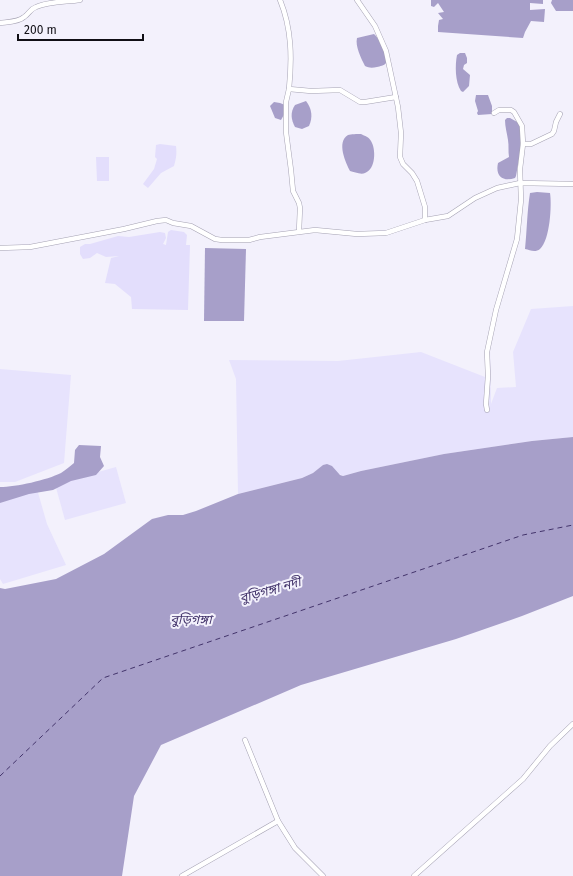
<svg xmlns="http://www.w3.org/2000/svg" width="573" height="876" font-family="'Fira Sans','Noto Sans Bengali',sans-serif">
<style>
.built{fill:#e7e3fd}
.green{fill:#e3defc}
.water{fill:#a79fc9}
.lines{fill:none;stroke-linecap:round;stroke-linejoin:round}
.ferry{stroke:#43346b;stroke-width:1;stroke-dasharray:5 4;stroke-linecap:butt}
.street-casing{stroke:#a5a2b3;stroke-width:5.5}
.street{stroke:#fff;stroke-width:4.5}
.labels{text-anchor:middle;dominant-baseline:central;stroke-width:4;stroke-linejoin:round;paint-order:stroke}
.water-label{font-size:13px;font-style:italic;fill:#43346b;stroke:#f3f1fc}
</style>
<rect width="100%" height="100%" fill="#f3f1fc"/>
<g class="built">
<polygon points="573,306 573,437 532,441 444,454 361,471 343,476 323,465 313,473 302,478 238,494 236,379 229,360 338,361 421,352 485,377 490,346 491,404 497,388 516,387 513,352 531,309"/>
<polygon points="0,369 71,375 64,463 15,482 0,482"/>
<polygon points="116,467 126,503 65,520 55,484"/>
<polygon points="37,489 47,524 66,565 3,584 0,579 0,501"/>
</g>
<g class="green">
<path d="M160,144L176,146C177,154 176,159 174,166L161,173L148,188L143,184L154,169L157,159L155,157L156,145Z"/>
<polygon points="96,157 109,157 109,181 97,181"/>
<polygon points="171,230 184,232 187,235 186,245 190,245 188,310 132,309 131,297 115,284 105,283 111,258 119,256 106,257 97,253 90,258 83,259 80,254 80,247 85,244 90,244 118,236 129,237 160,232 165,233 166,238 163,244 166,245 168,232"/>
</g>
<g class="water">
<polygon points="431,0 543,0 543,4 530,3 530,10 545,9 544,22 531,21 525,32 523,38 438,32 438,26 439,20 443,19 438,13 444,12 438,3 434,7 431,6"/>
<polygon points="552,0 573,0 573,11 556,11 551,3"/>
<path d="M374,34C379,39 391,55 386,63C384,66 380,66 377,67C372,68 369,68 365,66C361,58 355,46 357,38Z"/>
<path d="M460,53H465L467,58V63L464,65L463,69L470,75L469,86L463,92L461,91C455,82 455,65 457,55Z"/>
<polygon points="476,95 488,95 492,106 492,114 478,115 477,113 478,111 475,101"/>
<path d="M306,101C312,109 313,117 309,126L302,129L295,127C291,120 290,112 295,105Z"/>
<polygon points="274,102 280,103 285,105 285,113 281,120 275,118 270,106"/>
<path d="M507,118H510L519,123L521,131V148L516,176L515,178C503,182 495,176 498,163L509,157C508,151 509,146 508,140C507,133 505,127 505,120Z"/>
<path d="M361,134C365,136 369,137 371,141C376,149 376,169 365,173C361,175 354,172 350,171C346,163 336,142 348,135C351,134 357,134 361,134Z"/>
<path d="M537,192L550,193C552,205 550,240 540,249C535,253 530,250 525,249C527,230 527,212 530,193Z"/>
<polygon points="205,248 246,249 244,321 204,321"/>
<polygon points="573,437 573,596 522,616 456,639 301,685 161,745 134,796 122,876 0,876 0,588 5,589 56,579 104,554 152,519 168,515 183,515 196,511 238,494 302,478 313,473 323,465 327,464 332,466 340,475 343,476 361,471 444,454 532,441"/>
<path d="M79,445L101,446L100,457L104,466L96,475L71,481L53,490L29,494L0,503V487C16,487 47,480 61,473C66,470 70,466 74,463L75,450Z"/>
</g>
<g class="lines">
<polyline class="ferry" points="0,776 103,678 523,535 573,525"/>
<g class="street-casing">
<g id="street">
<path d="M280,0C292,29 292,59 289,89"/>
<polyline points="357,0 375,26 386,51 398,107 401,133 400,157 403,164 412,173 417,181 425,207 425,220"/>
<path d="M0,23C7,22 19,22 24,17C29,14 30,9 36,7C49,1 66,2 80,0"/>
<polyline points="523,144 531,144 552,134 554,131 556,122 560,114"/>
<polyline points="299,231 300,208 299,203 293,191 291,170 286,132 286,102 289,89 311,91 340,90 360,102 365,102 396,97"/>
<polyline points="0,248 30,247 124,229 157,221 166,220 173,223 191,226 215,239 222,240 249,240 260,237 315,230 357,234 386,233 425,220 448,216 475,198 497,188 520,183 573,184"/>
<polyline points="487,410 486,404 488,376 487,352 496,310 517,239 521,200 520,169 523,144 522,126 514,112 511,110 499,110 494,113"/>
<polyline points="245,740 278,821 295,848 323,876"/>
<polyline points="182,876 278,821"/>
<polyline points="414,876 523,779 550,746 573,724"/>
</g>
</g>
<use href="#street" class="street"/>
</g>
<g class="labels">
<g class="water-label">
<text transform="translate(270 590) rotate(-16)">বুড়িগঙ্গা নদী</text>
<text x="191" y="619">বুড়িগঙ্গা</text>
</g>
</g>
<path d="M18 34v6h125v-6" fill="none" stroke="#100f15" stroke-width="2"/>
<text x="24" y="34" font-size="12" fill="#100f15" stroke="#f3f1fc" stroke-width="3" paint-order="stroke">200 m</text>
</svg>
